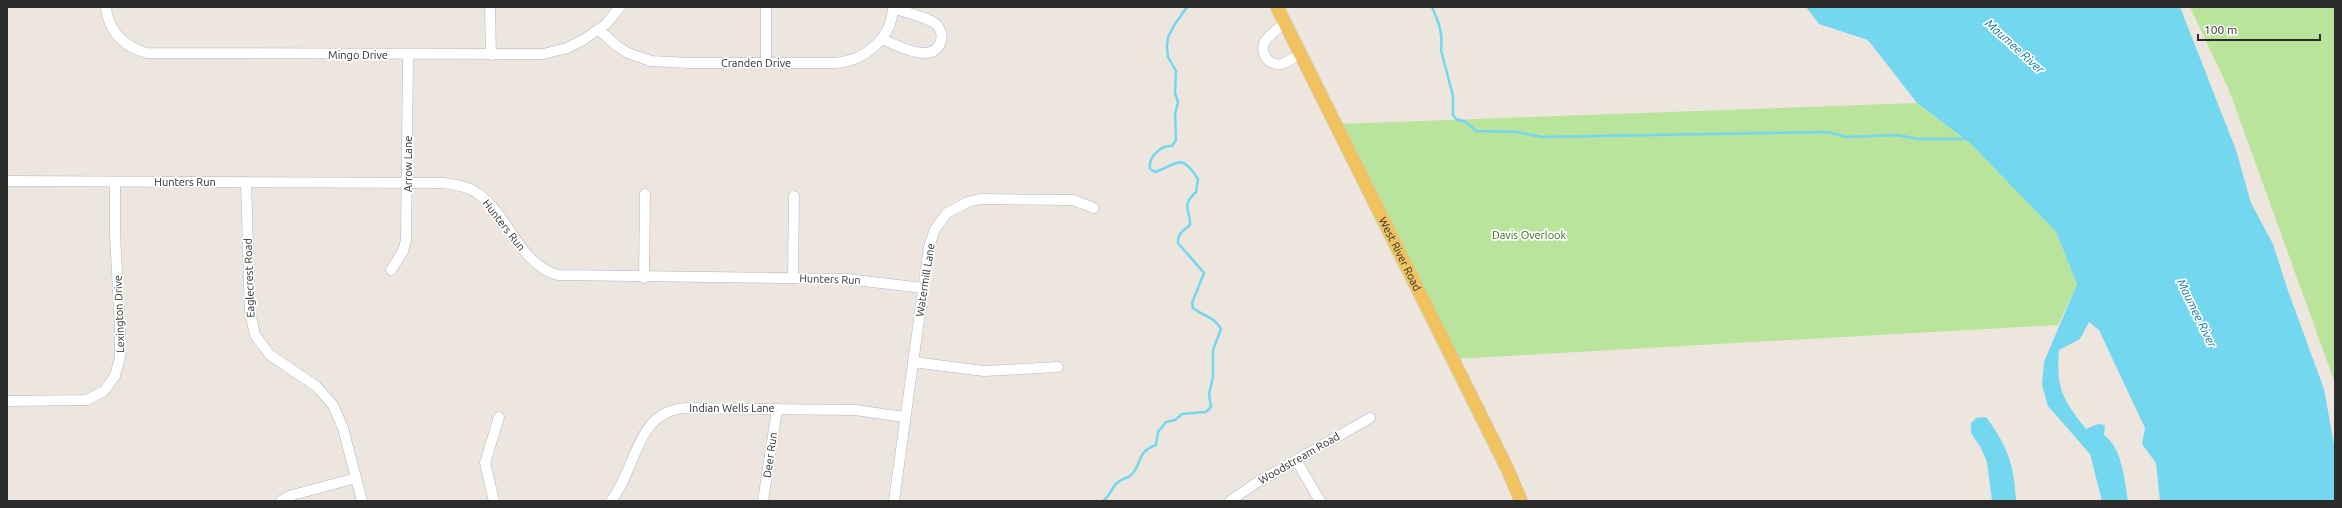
<svg xmlns="http://www.w3.org/2000/svg" width="2342" height="508" font-family="Ubuntu,sans-serif">
<style>
.green{fill:#bae49b}
.water{fill:#72d7ef}
.lines{fill:none;stroke-linecap:round;stroke-linejoin:round}
.stream{stroke:#72d7ef;stroke-width:2.5}
.minor-casing{stroke:#b2b6bf;stroke-width:11}
.major-casing{stroke:#c8c8c8;stroke-width:14}
.minor{stroke:#fff;stroke-width:10}
.major{stroke:#f1c360;stroke-width:13}
.labels{text-anchor:middle;dominant-baseline:central;stroke-width:3.5;stroke-linejoin:round;paint-order:stroke}
.street-label{font-size:11px;fill:#2c2c2c;stroke:#fff}
.park-label{font-size:11px;fill:#316a1b;stroke:#fff}
.water-label{font-size:12px;font-style:italic;fill:#0e789e;stroke:#fff}
</style>
<rect width="100%" height="100%" fill="#ede6de"/>
<g class="green">
<polygon points="2190,7 2335,7 2335,383 2229,90"/>
<polygon points="1917,103 1971,144 2056,232 2077,284 2058,325 1453,359 1336,124"/>
</g>
<g class="water">
<path d="M1806,7H2180L2236,150L2251,203L2273,244L2287,288L2324,389L2335,450V501H2160L2156,463L2142,444L2145,428L2099,330L2089,322L2080,339L2059,350C2056,388 2062,399 2086,429L2098,424L2105,425L2104,435C2122,448 2125,480 2128,501H2102L2090,454L2048,406L2042,385L2044,362L2077,284L2056,232L1971,144L1917,103L1868,40L1819,24Z"/>
<path d="M1986,417C2008,447 2014,464 2016,501H1992L1987,462L1981,448L1971,433V423L1976,418Z"/>
</g>
<g class="lines">
<g class="stream">
<path d="M1432,7C1439,23 1443,33 1441,50L1453,96V115L1456,119L1466,122L1476,131L1516,132L1542,137L1828,132L1846,137L1897,135L1918,139H1964"/>
<path d="M1103,501C1110,496 1112,487 1118,482C1122,479 1129,478 1132,474C1143,462 1136,452 1156,445L1158,432L1166,422L1175,420L1182,414L1206,412L1211,407L1209,394L1213,377V350L1221,329C1215,317 1203,316 1193,308L1192,303L1204,273L1178,243C1177,234 1184,230 1190,225C1191,210 1180,206 1196,192L1198,179C1180,151 1178,165 1155,172L1150,169C1148,158 1160,145 1172,146L1176,140L1175,114L1178,102L1175,93L1176,71L1168,57L1167,46L1168,37L1175,24L1187,7"/>
</g>
<g class="minor-casing">
<g id="minor">
<path d="M106,7C108,31 124,47 147,53L543,54L567,48L583,40L606,24L620,7"/>
<polyline points="490,7 491,55"/>
<path d="M1285,23C1279,28 1271,33 1266,40C1258,51 1268,67 1282,64C1288,62 1295,57 1301,53"/>
<path d="M599,30L617,46L628,53L651,61L689,63H836C866,60 892,38 893,7"/>
<path d="M882,39C896,45 934,66 941,41C943,35 940,28 936,24C925,16 906,13 893,8"/>
<polyline points="766,63 766,7"/>
<path d="M7,181L444,183C456,185 467,186 477,193C510,215 517,263 558,275L847,279L923,288"/>
<polyline points="246,182 250,312 255,335 270,355 316,386 333,405 343,428 362,501"/>
<polyline points="391,270 403,251 406,240 408,55"/>
<polyline points="644,278 645,194"/>
<polyline points="793,278 794,196"/>
<polyline points="913,362 984,371 1058,367"/>
<polyline points="7,401 87,400 104,391 115,376 120,357 120,328 115,235 115,182"/>
<polyline points="1296,460 1320,501"/>
<polyline points="281,501 289,496 356,478"/>
<polyline points="494,501 485,463 499,417"/>
<path d="M611,501C637,469 635,411 686,408L855,410L904,417"/>
<polyline points="763,501 777,409"/>
<polyline points="894,501 929,247 935,229 947,213 968,202 980,199 1073,200 1094,208"/>
<polyline points="1230,501 1256,483 1370,418"/>
</g>
</g>
<g class="major-casing">
<g id="major">
<path id="s1" d="M1277,7L1508,470L1521,501"/>
</g>
</g>
<use href="#minor" class="minor"/>
<use href="#major" class="major"/>
</g>
<g class="labels">
<g class="street-label">
<text x="358" y="55">Mingo Drive</text>
<text x="756" y="63">Cranden Drive</text>
<text transform="translate(408 164) rotate(-90)">Arrow Lane</text>
<text x="185" y="182">Hunters Run</text>
<text transform="translate(504 225) rotate(52)">Hunters Run</text>
<text stroke="none"><textPath href="#s1" startOffset="276">West River Road</textPath></text>
<text transform="translate(249 278) rotate(-92)">Eaglecrest Road</text>
<text transform="translate(830 279) rotate(2)">Hunters Run</text>
<text transform="translate(925 280) rotate(-81)">Watermill Lane</text>
<text transform="translate(119 314) rotate(-92)">Lexington Drive</text>
<text x="732" y="408">Indian Wells Lane</text>
<text transform="translate(770 455) rotate(-82)">Deer Run</text>
<text transform="translate(1299 458) rotate(-30)">Woodstream Road</text>
</g>
<g class="park-label">
<text x="1529" y="235">Davis Overlook</text>
</g>
<g class="water-label">
<text transform="translate(2015 46) rotate(42)">Maumee River</text>
<text transform="translate(2197 313) rotate(64)">Maumee River</text>
</g>
</g>
<rect width="2342" height="508" fill="none" stroke="#2c2c2c" stroke-width="16"/>
<path d="M2198 34v6h122v-6" fill="none" stroke="#2c2c2c" stroke-width="2"/>
<text x="2204" y="34" font-size="12" fill="#2c2c2c" stroke="#ffffff" stroke-width="3" paint-order="stroke">100 m</text>
</svg>
